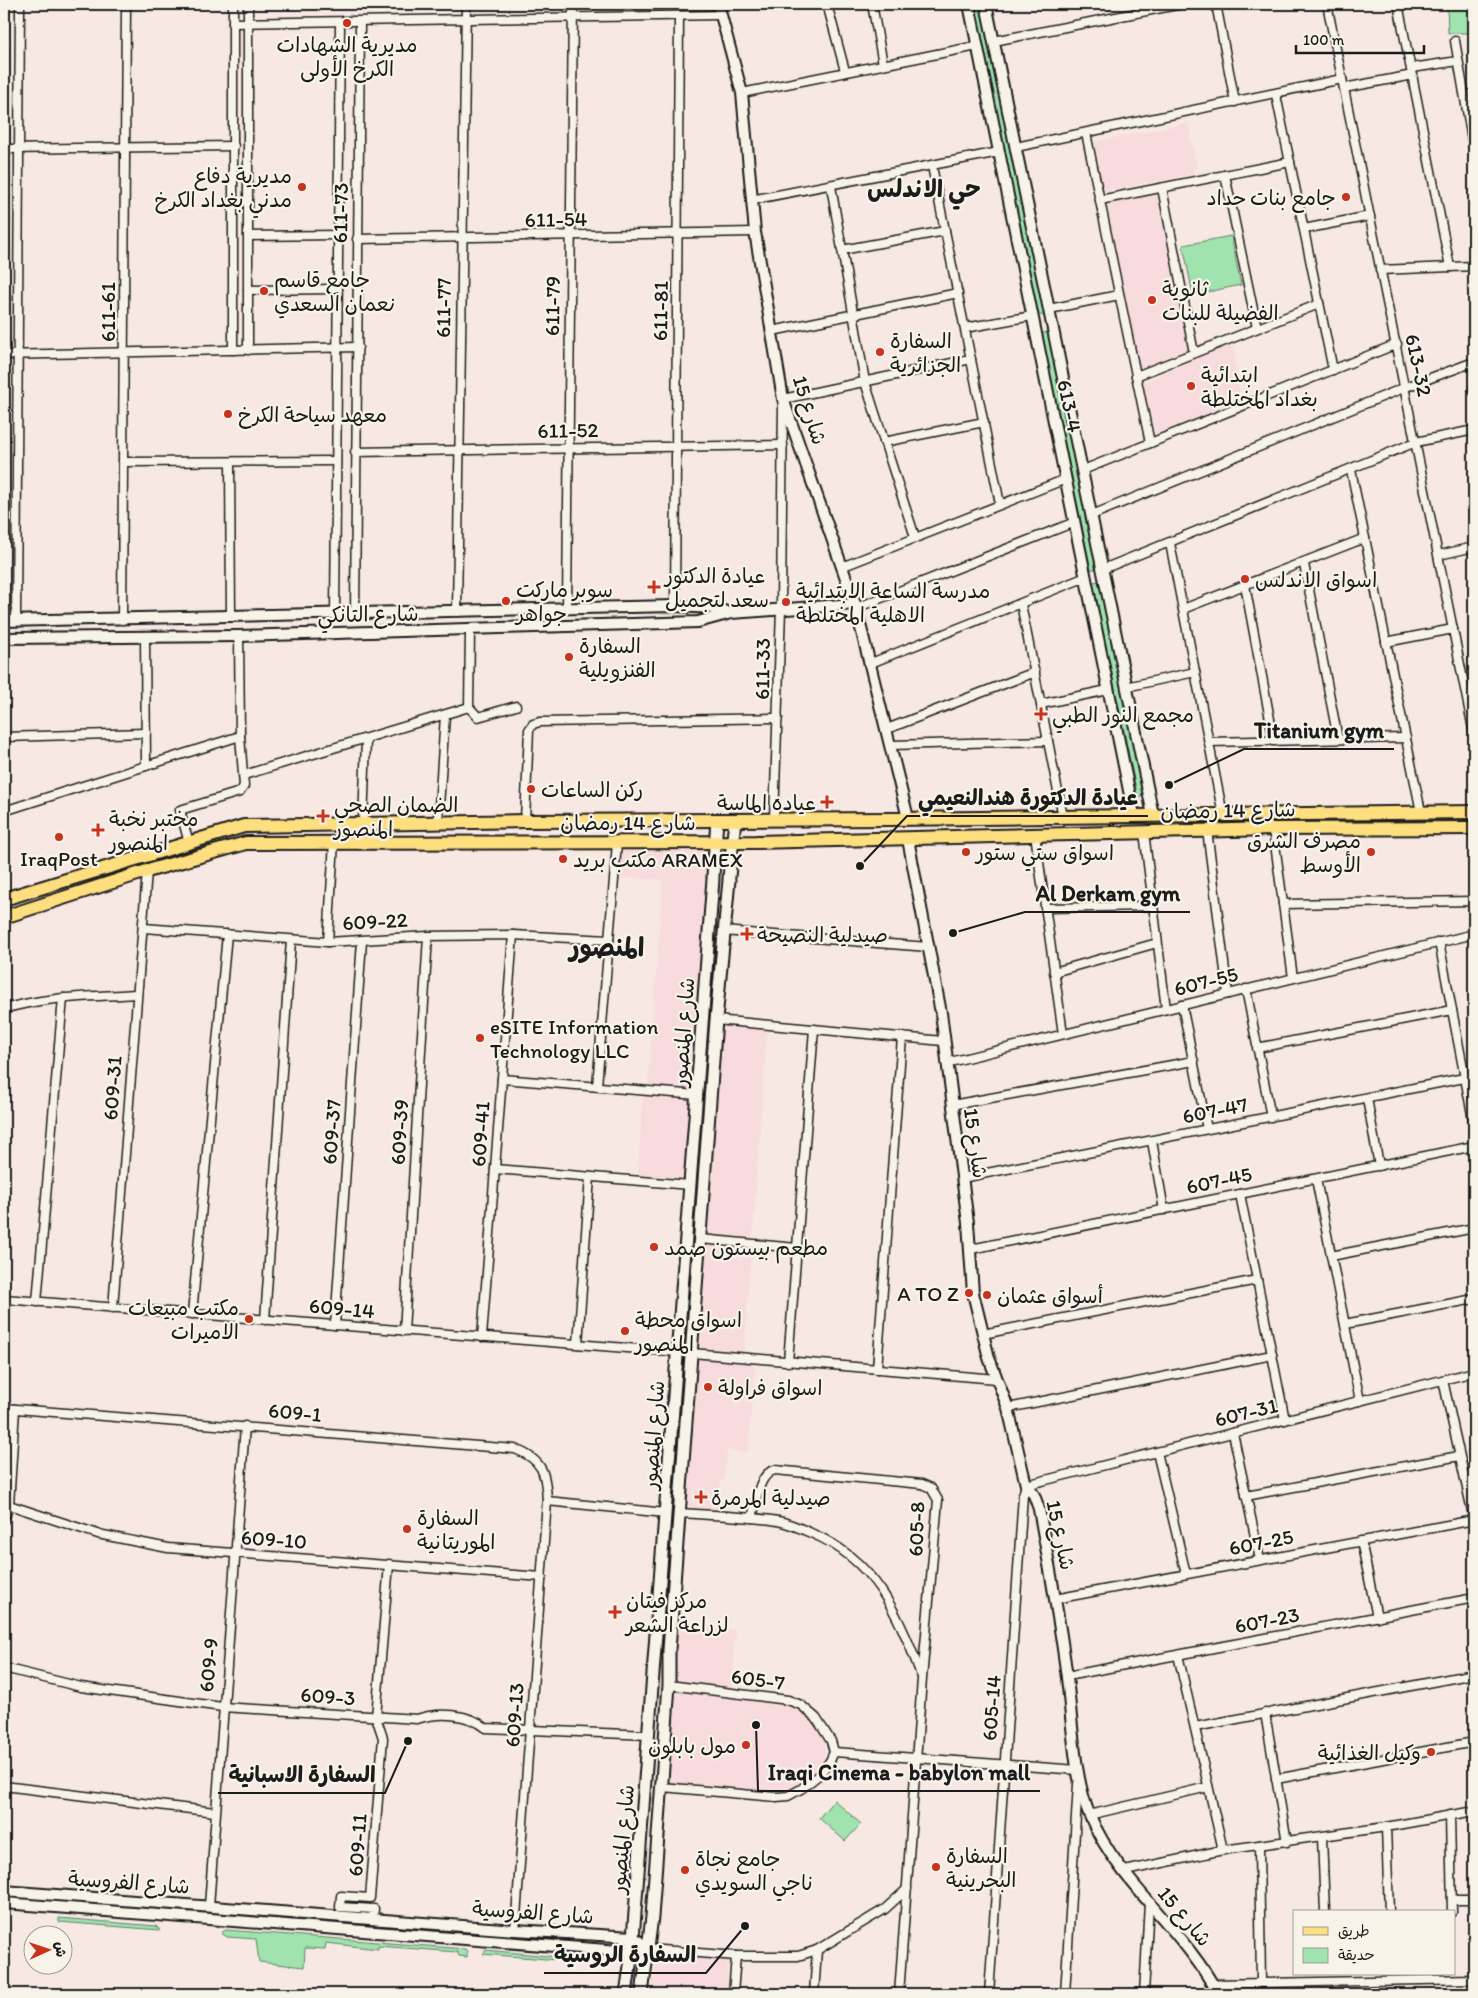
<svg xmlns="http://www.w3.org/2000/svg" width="1478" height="1998" font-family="Itim,'Playpen Sans Arabic',sans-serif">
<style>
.built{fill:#f7dbdd}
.green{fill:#a0e3ae;stroke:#5e8065}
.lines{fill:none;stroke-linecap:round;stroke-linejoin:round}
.minor-casing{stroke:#1c1c1c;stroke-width:11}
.tertiary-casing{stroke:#1c1c1c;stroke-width:14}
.secondary-casing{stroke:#1c1c1c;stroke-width:15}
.primary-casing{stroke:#1c1c1c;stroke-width:16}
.minor{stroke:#f7f3e8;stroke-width:8}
.tertiary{stroke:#f7f3e8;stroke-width:10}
.secondary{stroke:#f7f3e8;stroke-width:11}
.primary{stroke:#fedf80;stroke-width:12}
.poi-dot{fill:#c8321e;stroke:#f7f3e8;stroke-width:2}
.labels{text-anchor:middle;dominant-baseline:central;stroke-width:4.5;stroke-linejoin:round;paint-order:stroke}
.poi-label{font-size:21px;fill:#1c1c1c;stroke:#f7f3e8;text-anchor:start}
.street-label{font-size:21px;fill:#1c1c1c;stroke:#f7f3e8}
.quarter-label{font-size:24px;font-weight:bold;fill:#1c1c1c;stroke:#f7f3e8}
.district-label{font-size:26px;font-weight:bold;fill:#1c1c1c;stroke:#f7f3e8}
.leader{fill:none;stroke:#1c1c1c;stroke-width:2}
.callout-dot{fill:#1c1c1c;stroke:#f7f3e8;stroke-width:2}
.callout-label{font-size:22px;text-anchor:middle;font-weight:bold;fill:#1c1c1c;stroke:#f7f3e8;stroke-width:4.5;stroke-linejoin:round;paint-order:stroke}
</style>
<rect width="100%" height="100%" fill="#f7e8e3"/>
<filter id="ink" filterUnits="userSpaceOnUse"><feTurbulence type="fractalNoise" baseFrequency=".02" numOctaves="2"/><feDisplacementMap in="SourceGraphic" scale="10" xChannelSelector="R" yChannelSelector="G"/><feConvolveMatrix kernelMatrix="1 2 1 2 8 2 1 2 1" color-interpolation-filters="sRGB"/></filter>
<g filter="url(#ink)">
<g class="built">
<polygon points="376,4 455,4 376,8"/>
<polygon points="1188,123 1197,169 1193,169 1194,174 1103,191 1094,142"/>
<polygon points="1157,194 1188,346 1186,351 1142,368 1139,367 1107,204"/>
<polygon points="1232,343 1241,400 1156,434 1143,389 1144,382"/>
<polygon points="625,847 706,849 711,854 693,1086 690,1089 648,1087 663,880 617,877 619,856"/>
<polygon points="728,1023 767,1027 752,1242 711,1237 708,1230 722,1029"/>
<polygon points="643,1095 687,1097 692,1102 685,1178 638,1175"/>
<polygon points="715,1243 751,1247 744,1354 701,1348 707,1247"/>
<polygon points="706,1357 755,1361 748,1452 727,1450 724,1481 720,1481 719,1513 695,1511 689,1507 688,1501 698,1362 701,1358"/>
<polygon points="678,1625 735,1630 732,1688 677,1683 674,1677"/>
<polygon points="679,1692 792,1706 815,1722 821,1731 825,1739 825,1757 820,1767 799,1785 787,1792 670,1785 667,1782 673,1698"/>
<polygon points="667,1954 728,1960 726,1994 652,1994 655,1961 660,1956"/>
</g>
<g class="green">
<polygon points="975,4 982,4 1045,312 1042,316 1038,313"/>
<polygon points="1447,4 1474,4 1474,33 1448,33"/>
<polygon points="1231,236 1241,285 1193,295 1183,245"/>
<polygon points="1046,332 1049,335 1097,568 1091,570 1043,337 1042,334"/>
<polygon points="1100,581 1143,793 1140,797 1137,794 1093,582"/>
<polygon points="834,1800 861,1824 845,1841 819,1818"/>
<polygon points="59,1918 156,1926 160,1930 59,1922"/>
<polygon points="226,1930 465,1949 467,1951 467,1957 459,1956 457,1952 378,1946 378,1949 326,1943 325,1949 305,1948 304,1967 259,1962 256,1939 227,1937 221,1933"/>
<polygon points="486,1950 579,1959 584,1962 483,1954"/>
</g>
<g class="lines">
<g class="minor-casing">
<g id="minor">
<polyline points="827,4 845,71"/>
<polyline points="872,4 883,64"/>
<polyline points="1216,4 1235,102"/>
<polyline points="1327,4 1474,734"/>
<polyline points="1398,4 1450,267"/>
<polyline points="233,23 721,15"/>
<polyline points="994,41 1182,4"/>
<polyline points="1455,41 1474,151"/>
<polyline points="1412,68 1458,61"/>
<polyline points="1344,88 1413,75"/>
<polyline points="742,93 977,46"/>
<polyline points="1276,95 1333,370"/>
<polyline points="1086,133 1150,443"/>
<polyline points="1016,147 1342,79"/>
<polyline points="4,149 234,146"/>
<polyline points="932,166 1000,504"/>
<polyline points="1225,175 1257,328"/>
<polyline points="831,186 865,382 915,537"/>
<polyline points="1162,188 1194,353"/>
<polyline points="751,200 999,152"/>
<polyline points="1100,200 1290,162"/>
<polyline points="1304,229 1370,216"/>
<polyline points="248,236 338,235"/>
<polyline points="357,239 755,232"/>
<polyline points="842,250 945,231"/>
<polyline points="1380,270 1474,266"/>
<polyline points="248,290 338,289"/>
<polyline points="1049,309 1119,295"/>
<polyline points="965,328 1032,316"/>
<polyline points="772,331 958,293"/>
<polyline points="233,350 233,4"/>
<polyline points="248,350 248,4"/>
<polyline points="4,355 358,347"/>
<polyline points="1136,376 1319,304"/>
<polyline points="1474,389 1474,392"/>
<polyline points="884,442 984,422"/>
<polyline points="355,452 783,445"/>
<polyline points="123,462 336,461"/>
<polyline points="230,463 231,617"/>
<polyline points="1083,470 1397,344"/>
<polyline points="1351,470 1421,812"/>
<polyline points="1092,515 1406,387 1474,362"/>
<polyline points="1170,543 1223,815"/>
<polyline points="1439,555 1474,547"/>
<polyline points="1304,564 1338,739"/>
<polyline points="844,566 1066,479"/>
<polyline points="1103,569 1416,442 1474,430"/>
<polyline points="1245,585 1274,741"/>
<polyline points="1021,604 1063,817"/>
<polyline points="675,606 679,16"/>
<polyline points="856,608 1075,522"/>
<polyline points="567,609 573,4"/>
<polyline points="1183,609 1365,538"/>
<polyline points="457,612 466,4"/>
<polyline points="335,615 340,22"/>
<polyline points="355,615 360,22"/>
<polyline points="122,620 126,4"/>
<polyline points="16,621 20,4"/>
<polyline points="470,630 469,707 478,717 516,706"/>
<polyline points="145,637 146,766"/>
<polyline points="1386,642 1453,629"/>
<polyline points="871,663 1086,577"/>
<polyline points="1126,687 1195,672"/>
<polyline points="1041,704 1108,690"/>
<polyline points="887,729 1035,672"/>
<polyline points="4,737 146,733"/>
<polyline points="1209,742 1406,738"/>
<polyline points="891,745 1048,741"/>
<polyline points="244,775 469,707"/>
<polyline points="4,811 240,736"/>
<polyline points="774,820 781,609 783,399 971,359"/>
<polyline points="525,821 529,730 533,724 540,722 778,718"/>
<polyline points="438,822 445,715"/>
<polyline points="363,824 366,740"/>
<polyline points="1273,829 1293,978"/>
<polyline points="1207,830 1228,994"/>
<polyline points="1144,832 1166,1009"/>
<polyline points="1035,834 1063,1034"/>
<polyline points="189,843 180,810 240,792 244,786 240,736 239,636"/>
<polyline points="1283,904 1474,901"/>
<polyline points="1045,908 1153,906"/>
<polyline points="144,928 328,942 428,936 513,935 609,940"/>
<polyline points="723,931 928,947"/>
<polyline points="328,942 334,842"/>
<polyline points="1439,942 1474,1125"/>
<polyline points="1054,972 1157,943"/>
<polyline points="1246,989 1271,1117"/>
<polyline points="1182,1005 1207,1129"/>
<path d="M4,1009C47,996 92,997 137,994"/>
<polyline points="716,1020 943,1041"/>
<polyline points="1257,1048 1452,1010"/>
<polyline points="946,1063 1474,934"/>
<polyline points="502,1079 698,1095"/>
<polyline points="597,1086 617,843"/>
<polyline points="1367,1098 1379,1166"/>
<polyline points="952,1105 1194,1061"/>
<polyline points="1152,1141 1164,1210"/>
<polyline points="495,1169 690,1185"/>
<polyline points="962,1178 1474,1076"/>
<polyline points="1316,1179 1360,1401"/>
<polyline points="1240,1194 1285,1420"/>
<polyline points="700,1239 797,1248"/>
<polyline points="971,1249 1474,1146"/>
<polyline points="1331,1256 1474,1228"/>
<polyline points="4,1299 678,1352"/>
<polyline points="37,1302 63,998"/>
<polyline points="113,1308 147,871"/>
<polyline points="192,1314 227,934"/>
<polyline points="265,1320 291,940"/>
<polyline points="1345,1324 1474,1299"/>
<polyline points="335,1325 362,941"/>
<polyline points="404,1331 428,936"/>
<polyline points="983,1334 1257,1280"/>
<polyline points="482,1337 513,935"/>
<polyline points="578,1344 590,1177"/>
<polyline points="692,1353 996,1379"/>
<polyline points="788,1362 814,1029"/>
<polyline points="877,1369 902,1037"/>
<polyline points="1443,1380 1474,1520"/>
<path d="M4,1408L515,1449C543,1460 546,1473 547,1501L515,1930"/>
<polyline points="1008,1408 1272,1355"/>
<polyline points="1233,1433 1260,1560"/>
<polyline points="1157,1452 1186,1574"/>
<polyline points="1246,1496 1459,1456"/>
<polyline points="547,1501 666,1513"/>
<polyline points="9,1505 98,1534 168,1548 542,1577"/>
<path d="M679,1513C712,1515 746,1516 778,1521C789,1523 800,1528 811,1533C874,1559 899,1614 921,1675"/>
<path d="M752,1518C756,1504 758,1473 775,1470L922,1484L931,1488L938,1500L922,1679L899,1994"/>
<polyline points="4,1520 9,1505 15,1409"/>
<polyline points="1361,1541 1377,1617"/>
<polyline points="1055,1599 1474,1520"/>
<polyline points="1178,1655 1223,1850"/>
<path d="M4,1668L81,1687L222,1707L417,1719C439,1712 468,1713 486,1728L649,1735"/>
<polyline points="1067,1676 1474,1598"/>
<polyline points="1265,1713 1287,1842"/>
<polyline points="1195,1727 1474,1674"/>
<polyline points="834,1752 1078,1770 1078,1773"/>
<polyline points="1276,1779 1474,1742"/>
<polyline points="4,1786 215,1812"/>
<polyline points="662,1787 776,1797 788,1796 801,1789 820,1774 830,1761 834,1752 831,1741 816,1718 801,1705 788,1700 669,1685"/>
<polyline points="1089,1815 1208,1787"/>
<polyline points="1450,1815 1452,1912"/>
<polyline points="1386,1827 1389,1912"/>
<polyline points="1322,1837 1325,1912"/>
<polyline points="1259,1845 1261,1983"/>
<polyline points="1125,1871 1223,1850 1386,1827 1474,1811"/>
<polyline points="1452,1900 1474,1900"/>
<polyline points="209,1906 245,1426"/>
<polyline points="373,1918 374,1909 340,1907 341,1896 370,1898 383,1738 376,1717 389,1564"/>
<polyline points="649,1949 736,1956 798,1956 817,1950 885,1909 907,1889"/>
<polyline points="1213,1984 1474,1979"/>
<polyline points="733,1994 736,1956"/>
<polyline points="814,1994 817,1950"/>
<polyline points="989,1994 1023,1495 1026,1485 1474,1372"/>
<polyline points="1065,1994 1078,1784"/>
<polyline points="1144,1994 1149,1903"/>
</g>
</g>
<g class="tertiary-casing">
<g id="tertiary">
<polyline points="718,4 742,93 755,232 783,399 855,604 908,818"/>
<polyline points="969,4 1134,815"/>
<polyline points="986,4 1153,815"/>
<polyline points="4,621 675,606 714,608 730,613"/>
<polyline points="4,638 239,636 698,622 731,613 855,604"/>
<path d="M908,839L941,1013L968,1223L973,1293L989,1358L1008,1408L1026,1485L1034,1495L1039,1509C1049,1565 1060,1621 1067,1678C1072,1718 1074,1780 1090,1816C1119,1884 1184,1929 1218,1994"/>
<polyline points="4,1891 515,1930 633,1937 649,1949"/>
<polyline points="4,1903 632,1952 649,1949"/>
</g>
</g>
<g class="secondary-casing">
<g id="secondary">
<polyline points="713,876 717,820"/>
<polyline points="729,877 735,820"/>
<polyline points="626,1994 632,1952 713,879"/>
<polyline points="642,1994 652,1917 669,1685 669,1650 716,1020 729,880"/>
</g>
</g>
<g class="primary-casing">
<g id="primary">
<polyline points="4,899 244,826 525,821 892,819 1474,812"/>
<polyline points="4,917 147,871 246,843 756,842 1273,829 1474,828"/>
</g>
</g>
<use href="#minor" class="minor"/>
<use href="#tertiary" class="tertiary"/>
<use href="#secondary" class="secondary"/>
<use href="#primary" class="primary"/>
</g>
</g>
<g class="poi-dot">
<circle cx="347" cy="23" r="5"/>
<circle cx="302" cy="187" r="5"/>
<circle cx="1346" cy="197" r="5"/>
<circle cx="264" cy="291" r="5"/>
<circle cx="1152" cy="300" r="5"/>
<circle cx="880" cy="352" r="5"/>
<circle cx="1191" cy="386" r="5"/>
<circle cx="228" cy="414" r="5"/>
<circle cx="1245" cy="579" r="5"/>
<path d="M651.5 579.5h5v5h5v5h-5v5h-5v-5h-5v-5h5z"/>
<circle cx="506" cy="601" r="5"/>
<circle cx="786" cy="602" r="5"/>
<circle cx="569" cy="657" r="5"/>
<path d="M1038.5 706.5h5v5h5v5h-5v5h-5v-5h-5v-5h5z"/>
<circle cx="531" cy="789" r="5"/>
<path d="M824.5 794.5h5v5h5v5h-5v5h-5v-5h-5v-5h5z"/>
<path d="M320.5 808.5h5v5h5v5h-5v5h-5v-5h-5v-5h5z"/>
<path d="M95.5 822.5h5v5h5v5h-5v5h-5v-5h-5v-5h5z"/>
<circle cx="59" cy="837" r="5"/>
<circle cx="966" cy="852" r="5"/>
<circle cx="1371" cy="852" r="5"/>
<circle cx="563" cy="859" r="5"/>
<path d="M744.5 926.5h5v5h5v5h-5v5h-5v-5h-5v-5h5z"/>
<circle cx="480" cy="1038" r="5"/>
<circle cx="654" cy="1247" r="5"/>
<circle cx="969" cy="1293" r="5"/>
<circle cx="987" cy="1295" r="5"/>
<circle cx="249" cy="1319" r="5"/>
<circle cx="625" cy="1331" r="5"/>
<circle cx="708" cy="1387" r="5"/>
<path d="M698.5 1489.5h5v5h5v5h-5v5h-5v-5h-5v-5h5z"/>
<circle cx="407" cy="1529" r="5"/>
<path d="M612.5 1604.5h5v5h5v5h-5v5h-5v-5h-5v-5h5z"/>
<circle cx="746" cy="1745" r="5"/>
<circle cx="1431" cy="1752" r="5"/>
<circle cx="936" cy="1867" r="5"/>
<circle cx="685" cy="1870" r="5"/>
</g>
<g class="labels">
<g class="poi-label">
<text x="347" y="44" text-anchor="middle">مديرية الشهادات<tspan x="347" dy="24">الكرخ الأولى</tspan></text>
<text x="292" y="175" text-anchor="end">مديرية دفاع<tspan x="292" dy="24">مدني بغداد الكرخ</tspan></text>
<text x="1336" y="197" text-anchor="end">جامع بنات حداد</text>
<text x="274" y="279">جامع قاسم<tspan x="274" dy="24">نعمان السعدي</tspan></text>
<text x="1162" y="288">ثانوية<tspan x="1162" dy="24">الفضيلة للبنات</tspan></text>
<text x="890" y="340">السفارة<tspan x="890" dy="24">الجزائرية</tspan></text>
<text x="1201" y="374">ابتدائية<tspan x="1201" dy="24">بغداد المختلطة</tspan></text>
<text x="238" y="414">معهد سياحة الكرخ</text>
<text x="665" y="575">عيادة الدكتور<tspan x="665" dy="24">سعد لتجميل</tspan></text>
<text x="1255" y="579">اسواق الاندلس</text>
<text x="516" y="589">سوبر ماركت<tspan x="516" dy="24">جواهر</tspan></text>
<text x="796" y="590">مدرسة الساعة الابتدائية<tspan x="796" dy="24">الاهلية المختلطة</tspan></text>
<text x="579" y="645">السفارة<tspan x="579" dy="24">الفنزويلية</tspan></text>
<text x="1052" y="714">مجمع النور الطبي</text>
<text x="541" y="789">ركن الساعات</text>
<text x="816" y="802" text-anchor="end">عياده الماسة</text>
<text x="334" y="804">الضمان الصحي<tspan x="334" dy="24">المنصور</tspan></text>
<text x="109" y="818">مختبر نخبة<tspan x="109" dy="24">المنصور</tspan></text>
<text x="1361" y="840" text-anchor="end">مصرف الشرق<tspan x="1361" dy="24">الأوسط</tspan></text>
<text x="976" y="852">اسواق ستي ستور</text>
<text x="59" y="858" text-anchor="middle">IraqPost</text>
<text x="573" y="859">مكتب بريد ARAMEX</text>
<text x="757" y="934">صيدلية النصيحة</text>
<text x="490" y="1026">eSITE Information<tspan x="490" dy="24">Technology LLC</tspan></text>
<text x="664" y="1247">مطعم بيستون صمد</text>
<text x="959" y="1293" text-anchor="end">A TO Z</text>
<text x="997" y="1295">أسواق عثمان</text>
<text x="239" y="1307" text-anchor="end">مكتب مبيعات<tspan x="239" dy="24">الاميرات</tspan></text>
<text x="635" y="1319">اسواق محطة<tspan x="635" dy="24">المنصور</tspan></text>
<text x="718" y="1387">اسواق فراولة</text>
<text x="711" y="1497">صيدلية المرمرة</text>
<text x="417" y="1517">السفارة<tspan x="417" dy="24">الموريتانية</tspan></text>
<text x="626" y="1600">مركز فيتان<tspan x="626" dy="24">لزراعة الشعر</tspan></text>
<text x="736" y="1745" text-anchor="end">مول بابلون</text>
<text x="1421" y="1752" text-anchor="end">وكيل الغذائية</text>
<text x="946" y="1855">السفارة<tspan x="946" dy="24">البحرينية</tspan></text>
<text x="695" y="1858">جامع نجاة<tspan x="695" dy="24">ناجي السويدي</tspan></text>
</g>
<g class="street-label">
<text transform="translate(340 213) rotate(-89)">611-73</text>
<text transform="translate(556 219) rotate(-1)">611-54</text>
<text transform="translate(552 306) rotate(-89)">611-79</text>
<text transform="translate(443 308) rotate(-89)">611-77</text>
<text transform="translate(660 311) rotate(-89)">611-81</text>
<text transform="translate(107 312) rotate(-90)">611-61</text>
<text transform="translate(1419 365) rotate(78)">613-32</text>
<text transform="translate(1070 406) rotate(78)">613-4</text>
<text transform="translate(810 410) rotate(73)">شارع 15</text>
<text transform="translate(568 430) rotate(-1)">611-52</text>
<text transform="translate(368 614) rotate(-1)">شارع التانكي</text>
<text transform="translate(762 669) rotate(-89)">611-33</text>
<text transform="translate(1228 810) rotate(-1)">شارع 14 رمضان</text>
<text x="628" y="822">شارع 14 رمضان</text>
<text transform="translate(375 921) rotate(-3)">609-22</text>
<text transform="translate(1206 981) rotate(-14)">607-55</text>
<text transform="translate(683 1032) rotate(-86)">شارع المنصور</text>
<text transform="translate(112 1088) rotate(-86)">609-31</text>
<text transform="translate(1215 1110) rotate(-11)">607-47</text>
<text transform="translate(331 1132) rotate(-86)">609-37</text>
<text transform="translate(399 1132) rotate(-87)">609-39</text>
<text transform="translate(480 1134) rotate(-86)">609-41</text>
<text transform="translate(976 1143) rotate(82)">شارع 15</text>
<text transform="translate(1219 1180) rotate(-12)">607-45</text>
<text transform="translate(342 1308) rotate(5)">609-14</text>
<text transform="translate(295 1412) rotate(5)">609-1</text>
<text transform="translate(1246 1412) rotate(-14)">607-31</text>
<text transform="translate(653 1435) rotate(-86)">شارع المنصور</text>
<text transform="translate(916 1529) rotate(-88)">605-8</text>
<text transform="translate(1061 1535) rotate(78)">شارع 15</text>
<text transform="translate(274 1539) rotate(4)">609-10</text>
<text transform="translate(1261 1542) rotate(-11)">607-25</text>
<text transform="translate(1267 1620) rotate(-11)">607-23</text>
<text transform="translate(208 1665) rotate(-85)">609-9</text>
<text transform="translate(758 1679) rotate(8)">605-7</text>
<text transform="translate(328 1696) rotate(4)">609-3</text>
<text transform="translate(991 1708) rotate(-86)">605-14</text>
<text transform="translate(514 1715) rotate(-86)">609-13</text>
<text transform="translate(622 1839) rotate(-85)">شارع المنصور</text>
<text transform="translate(357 1845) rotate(-86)">609-11</text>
<text transform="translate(129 1882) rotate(4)">شارع الفروسية</text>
<text transform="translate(533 1912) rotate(4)">شارع الفروسية</text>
<text transform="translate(1185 1916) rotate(50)">شارع 15</text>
</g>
<g class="quarter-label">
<text x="924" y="188">حي الاندلس</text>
</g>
<g class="district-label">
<text x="607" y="947">المنصور</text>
</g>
</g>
<path class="leader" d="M1169 785L1244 749H1394M860 866L907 816H1148M953 933L1025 912H1190M756 1725L758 1791H1040M408 1741L385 1793H218M745 1926L706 1973H544"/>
<g class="callout-dot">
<circle cx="1169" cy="785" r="5"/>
<circle cx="860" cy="866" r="5"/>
<circle cx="953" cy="933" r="5"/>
<circle cx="756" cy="1725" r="5"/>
<circle cx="408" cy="1741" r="5"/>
<circle cx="745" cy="1926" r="5"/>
</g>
<g class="callout-label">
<text x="1319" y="738">Titanium gym</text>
<text x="1028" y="805">عيادة الدكتورة هندالنعيمي</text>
<text x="1108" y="901">Al Derkam gym</text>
<text x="899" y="1780">Iraqi Cinema - babylon mall</text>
<text x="302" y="1782">السفارة الاسبانية</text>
<text x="625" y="1962">السفارة الروسية</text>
</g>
<rect width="1478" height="1998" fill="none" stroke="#f7f3e8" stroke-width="20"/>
<rect x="10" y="10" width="1458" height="1978" fill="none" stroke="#1c1c1c" stroke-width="2" filter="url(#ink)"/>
<rect x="1293" y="1910" width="162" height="65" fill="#f7f3e8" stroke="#9f9d96"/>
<rect x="1303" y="1927" width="25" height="8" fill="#fedf80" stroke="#9f9d96"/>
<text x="1338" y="1936" font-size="15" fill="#1c1c1c">طريق</text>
<rect x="1303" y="1948" width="25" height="15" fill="#a0e3ae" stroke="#9f9d96"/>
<text x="1338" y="1960" font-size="15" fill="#1c1c1c">حديقة</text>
<g transform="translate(48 1950) rotate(87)"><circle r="24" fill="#f7f3e8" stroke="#9f9d96"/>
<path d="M0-4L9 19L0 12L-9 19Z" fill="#c8321e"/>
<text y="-8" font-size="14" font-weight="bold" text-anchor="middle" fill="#1c1c1c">ش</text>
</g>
<path d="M1296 45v8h128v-8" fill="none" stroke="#1c1c1c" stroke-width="2.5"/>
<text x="1303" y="45" font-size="15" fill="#1c1c1c" stroke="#f7f3e8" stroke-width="4" paint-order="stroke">100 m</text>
</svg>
